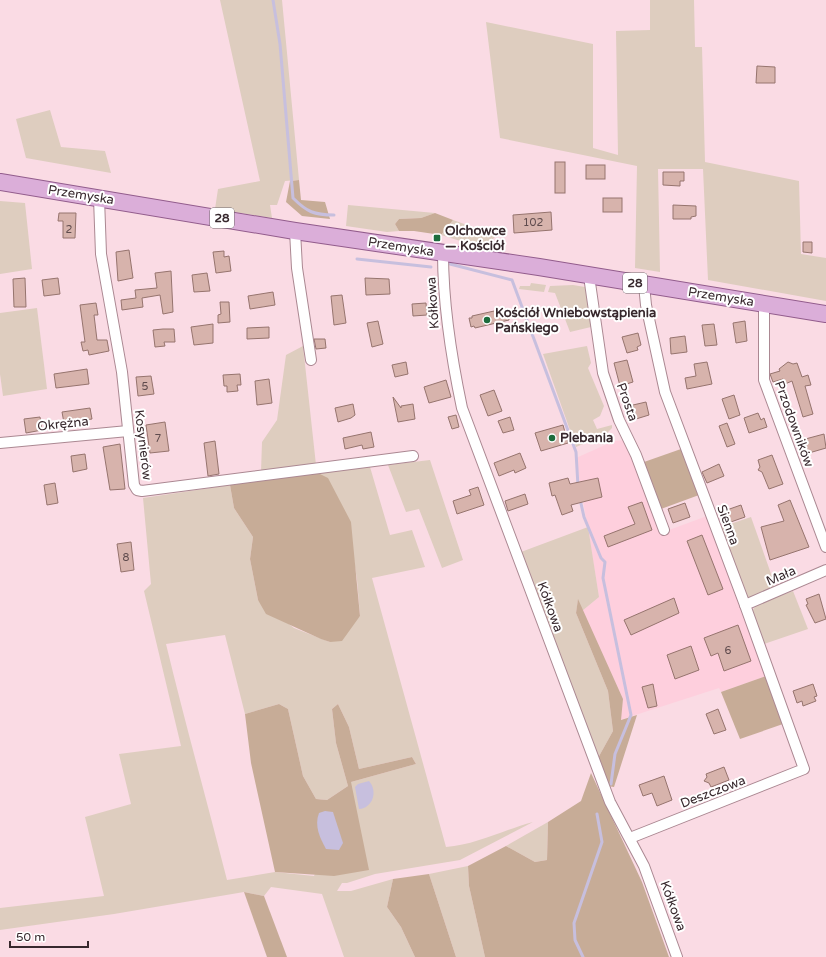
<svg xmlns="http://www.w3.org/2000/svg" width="826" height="957" font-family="'Varela Round',sans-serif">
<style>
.built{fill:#fecfdd}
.green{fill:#decdbf;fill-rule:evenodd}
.forest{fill:#c7ac97}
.water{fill:#c7bfde}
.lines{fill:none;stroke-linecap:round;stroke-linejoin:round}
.stream{stroke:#c7bfde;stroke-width:3}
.building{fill:#d7b3ac;stroke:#96746e}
.street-casing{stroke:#ab8892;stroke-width:12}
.primary-casing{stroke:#925c8c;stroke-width:18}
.street{stroke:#fff;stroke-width:10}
.primary{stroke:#dbaed9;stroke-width:16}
.poi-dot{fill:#1c6c3c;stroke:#fff;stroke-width:1.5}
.labels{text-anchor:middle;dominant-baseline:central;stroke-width:4;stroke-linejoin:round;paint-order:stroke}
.number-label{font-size:11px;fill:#5f4b4d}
.shield{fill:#fff;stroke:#73686c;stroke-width:1}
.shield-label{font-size:12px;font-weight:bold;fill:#37282d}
.street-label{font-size:13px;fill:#37282d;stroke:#fff}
.poi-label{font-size:13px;font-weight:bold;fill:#37282d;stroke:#fff;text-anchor:start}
</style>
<rect width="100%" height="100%" fill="#fadbe4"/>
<polygon class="built" points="625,440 661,533 707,516 766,676 721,692 719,688 620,720 623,699 582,611 599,597 576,458 614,441"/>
<g class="green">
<polygon points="220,0 282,0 299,180 285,181 277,205 270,205 272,218 215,209 218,189 260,181"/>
<polygon points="650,0 694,0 695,47 702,47 705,162 799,181 801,254 826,258 826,301 708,280 703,169 658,169 660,272 635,268 637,166 500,138 486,22 593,44 593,148 618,155 616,31 650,30"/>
<polygon points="50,110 61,147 105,151 111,173 26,158 16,119"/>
<polygon points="0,201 25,203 32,269 0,274"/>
<polygon points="348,205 435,213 421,218 399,219 395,224 399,231 387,232 346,226"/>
<polygon points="453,220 495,235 495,237 483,248 441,235"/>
<polygon points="531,283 546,285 544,292 519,289 520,286 530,286"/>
<polygon points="573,285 585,287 593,322 591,327 570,332 555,293 548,292 550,286"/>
<polygon points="37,308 47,389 3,396 0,374 0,313"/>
<polygon points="303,346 316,465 261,472 262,442 277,420 286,355"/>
<polygon points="587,346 591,363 588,368 604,406 600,416 593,420 597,429 612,425 612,428 606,434 576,447 543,354"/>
<polygon points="430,460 463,560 442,568 419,509 406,512 388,465"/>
<path d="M370,467L390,535L412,530L425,567L372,578L446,847C476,845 503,830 533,822L460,860L375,874L347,883H342L337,891H351L393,879L387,907L401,927L415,957H344L322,894L271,887L264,896L244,892L114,914L0,930V908L104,896L85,817L131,804L119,754L181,746L144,591L151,584L143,498L230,485L234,508L253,537L250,559L258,600L294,628L330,642L360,616L357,580L352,547L318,473ZM225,635L245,714L279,704L288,709L303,776L316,799L327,800L348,786L336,743L332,709L338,704L349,727L359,769L412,757L416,764L351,782L314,876L275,872L227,880C207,801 185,723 166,644Z"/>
<polygon points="751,517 775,585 767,591 747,599 718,528"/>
<polygon points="588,527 599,597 582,611 578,600 576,613 608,691 613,731 598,758 521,552"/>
<polygon points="793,591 808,629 764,644 752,611 757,604"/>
<polygon points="548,822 547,860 535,862 506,846"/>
<polygon points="468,866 469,886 485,957 456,957 429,874"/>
</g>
<g class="forest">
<polygon points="299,180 301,200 325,202 330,219 302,216 286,202 290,181"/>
<polygon points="435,213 453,220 441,235 414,231 399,231 395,224 399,219 421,218"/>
<polygon points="681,449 699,495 661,509 644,462"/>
<polygon points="318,473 328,478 351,522 360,616 342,641 330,642 321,639 266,614 258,600 250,559 253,537 234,508 230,485"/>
<polygon points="578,599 623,699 621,720 637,715 614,787 607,786 598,758 613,731 608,691 576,613"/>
<polygon points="766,676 783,724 740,739 721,692"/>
<polygon points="279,704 288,709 303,776 316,799 327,800 348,786 336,743 332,709 338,704 349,727 359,769 412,757 416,764 351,782 369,870 334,876 275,872 251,763 245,714"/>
<polygon points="591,773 642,882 669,957 485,957 469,886 468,866 506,846 535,862 547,860 548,822 581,801"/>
<polygon points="429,874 456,957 415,957 401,927 387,907 393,879"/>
<polygon points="244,892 264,896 287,957 267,957"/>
</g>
<g class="water">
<path d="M369,781C378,791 373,808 359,809L355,787L358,784Z"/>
<path d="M325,811L333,812L343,843L339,850L326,849C320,838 314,826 319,813Z"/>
</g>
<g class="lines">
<g class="stream">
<path d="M273,0L280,44L293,198C307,212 314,215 334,215"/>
<polyline points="357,259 431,267"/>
<polyline points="450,264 512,280 576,452 578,486"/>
<polyline points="580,499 584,517 601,558 605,562 603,578 631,715 615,754 611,784"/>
<polyline points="583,957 575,940 574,923 602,842 597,814"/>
</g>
</g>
<g class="building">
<polygon points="757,66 775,67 775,83 756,83"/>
<rect x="555" y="162" width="10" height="31"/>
<rect x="586" y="165" width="19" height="14"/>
<polygon points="663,172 684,172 684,181 680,181 680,186 663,185"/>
<rect x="603" y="198" width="19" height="14"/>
<polygon points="673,205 696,206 696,216 691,217 691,219 673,219"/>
<polygon points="551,212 552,230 514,233 513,215"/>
<polygon points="59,213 76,213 75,238 63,238 63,221 58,221"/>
<polygon points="803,242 812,242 812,253 803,252"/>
<polygon points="129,250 133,278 118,281 116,252"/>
<polygon points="224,251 224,257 229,256 231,271 216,273 213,252"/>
<polygon points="171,271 173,312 163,314 160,295 142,298 143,307 122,310 121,300 136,298 135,290 157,288 155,273"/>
<polygon points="207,273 210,291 194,292 192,275"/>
<polygon points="25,278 26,307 14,307 13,279"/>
<polygon points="58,278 60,294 44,296 42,280"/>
<polygon points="365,278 389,279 390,294 366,295"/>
<polygon points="273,292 275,305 250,309 248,296"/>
<polygon points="342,295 346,323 334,325 331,296"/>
<polygon points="220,302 229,302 230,322 218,323 218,315 221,314"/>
<polygon points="96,303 98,315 94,315 97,340 107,340 109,351 89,355 88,350 83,351 81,342 85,342 80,305"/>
<polygon points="426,303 427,315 413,316 412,304"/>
<polygon points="503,309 507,309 509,320 475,328 474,326 471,327 469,318 472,318 472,316"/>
<polygon points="378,321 383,344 372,347 367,323"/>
<polygon points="745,321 747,341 736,343 733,323"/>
<polygon points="213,324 213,343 194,345 191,327"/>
<polygon points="714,324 717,345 705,346 702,325"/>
<polygon points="269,327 269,338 247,339 247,328"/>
<polygon points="163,329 174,329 175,342 164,342 165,346 155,347 153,330"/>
<polygon points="638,333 641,345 637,347 638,350 627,353 622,337"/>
<polygon points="685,336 687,352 671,354 670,338"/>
<polygon points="314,339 325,339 326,348 316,349"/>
<polygon points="627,360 633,382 620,386 614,363"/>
<polygon points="406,362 408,374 395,377 392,365"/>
<polygon points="707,362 712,384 687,389 685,378 696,376 694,364"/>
<polygon points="788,362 793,364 797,363 802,377 808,375 811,385 805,386 813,414 803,417 792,381 785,384 783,379 773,382 770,374 780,371 779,369"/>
<polygon points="87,369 89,384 56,388 54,374"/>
<polygon points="240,374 241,385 237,385 238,391 227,392 227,386 224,386 223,375"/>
<polygon points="151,376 154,394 138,396 136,377"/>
<polygon points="269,379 272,403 257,405 255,381"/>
<polygon points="446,380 451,397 429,403 424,387"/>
<polygon points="494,390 502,411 488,416 480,395"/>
<polygon points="734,395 740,415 729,419 722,399"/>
<polygon points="393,397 401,408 401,406 413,404 415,419 398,422"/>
<polygon points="646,402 649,415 636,419 633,405"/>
<polygon points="353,404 355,415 351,418 338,422 335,408"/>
<polygon points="90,408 92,419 64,423 62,412"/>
<polygon points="758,413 761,420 764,418 767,427 749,433 744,418"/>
<polygon points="456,415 459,427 452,429 448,417"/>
<polygon points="40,417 42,430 26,433 24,419"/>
<polygon points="510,417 514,430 503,433 498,421"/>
<polygon points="165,422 169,451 150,453 146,425"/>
<polygon points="727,423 735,444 727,447 719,426"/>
<polygon points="563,425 568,443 541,451 535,433"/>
<polygon points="371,432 374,447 363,449 362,445 345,449 343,438"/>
<polygon points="824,434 826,448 802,455 798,441"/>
<polygon points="215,441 219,474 208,476 204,443"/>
<polygon points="120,444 125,489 110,490 103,447"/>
<polygon points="520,453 526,468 515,473 514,470 499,476 494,463"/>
<polygon points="85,454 87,469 73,472 71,456"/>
<polygon points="772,455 783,484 769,489 762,472 758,470 760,467 758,460"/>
<polygon points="719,464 724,476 707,483 702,472"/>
<polygon points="568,478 570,484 598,478 602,497 571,505 573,511 562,515 555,495 552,496 549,483"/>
<polygon points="55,483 58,503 47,505 44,485"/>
<polygon points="478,487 484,505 457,514 453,501 471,495 469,490"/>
<polygon points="525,494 528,504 508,511 505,501"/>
<polygon points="790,500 809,547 770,560 761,527 784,521 778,505"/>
<polygon points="642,502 652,530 608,547 604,536 635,524 628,507"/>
<polygon points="685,503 690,517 673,523 668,509"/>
<polygon points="741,505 745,517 725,524 721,512"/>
<polygon points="702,535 723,589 708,595 687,541"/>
<polygon points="131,542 134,570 121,572 117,544"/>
<polygon points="819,594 826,619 815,623 806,605 808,604 806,599"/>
<polygon points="674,598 679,613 631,635 624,620"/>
<polygon points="738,625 751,661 724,671 718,653 711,656 704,638"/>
<polygon points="691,646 699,670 675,679 667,655"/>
<polygon points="653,684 657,706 648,708 642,687"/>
<polygon points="813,684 817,696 814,697 816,701 803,706 802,701 797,703 793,691"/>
<polygon points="718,709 726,730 714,734 706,714"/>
<polygon points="724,767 729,780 711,787 709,783 704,781 707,777 706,774"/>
<polygon points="664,776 672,800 657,806 652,793 643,796 639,785"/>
</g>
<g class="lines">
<g class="street-casing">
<g id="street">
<polyline points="99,198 101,254 122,372 134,485 137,490 142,491 413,456"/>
<polyline points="295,231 297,268 311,360"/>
<path d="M443,253C443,306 451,356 462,408L610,802L644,866L677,957"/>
<polyline points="589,276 603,373 619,420 636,455 664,530"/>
<polyline points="764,304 764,380 826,547"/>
<polyline points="0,443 128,431"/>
<polyline points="745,605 826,570"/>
<polyline points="630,838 804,769 745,605 665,392 646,305 644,285"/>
</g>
</g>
<g class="primary-casing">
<polyline id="primary" points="0,182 295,231 539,267 826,314"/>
</g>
<use href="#street" class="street"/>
<use href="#primary" class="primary"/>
</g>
<g class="poi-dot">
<rect x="433" y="234" width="8" height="8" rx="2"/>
<circle cx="487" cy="320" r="4"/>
<circle cx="552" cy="438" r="4"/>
</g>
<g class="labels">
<g class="number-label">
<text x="533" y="222">102</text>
<text x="69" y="229">2</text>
<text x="145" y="386">5</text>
<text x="158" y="438">7</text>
<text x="126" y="557">8</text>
<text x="728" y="650">6</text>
</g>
<g class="shield">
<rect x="210" y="208" width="24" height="20" rx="3"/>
<rect x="623" y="273" width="24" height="20" rx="3"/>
</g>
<g class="shield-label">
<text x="222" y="218">28</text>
<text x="635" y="283">28</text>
</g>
<g class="street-label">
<text transform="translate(81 195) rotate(9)">Przemyska</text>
<text transform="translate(401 247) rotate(9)">Przemyska</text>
<text transform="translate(721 297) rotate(9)">Przemyska</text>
<text transform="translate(433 303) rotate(-94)">Kółkowa</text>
<text transform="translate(627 402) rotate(70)">Prosta</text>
<text transform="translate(63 424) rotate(-6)">Okrężna</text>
<text transform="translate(794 424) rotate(70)">Przodowników</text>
<text transform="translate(143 445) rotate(83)">Kosynierów</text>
<text transform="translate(728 525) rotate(70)">Sienna</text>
<text transform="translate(781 576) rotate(-23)">Mała</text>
<text transform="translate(550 607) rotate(70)">Kółkowa</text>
<text transform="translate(713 792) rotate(-21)">Deszczowa</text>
<text transform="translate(673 906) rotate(70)">Kółkowa</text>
</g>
<g class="poi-label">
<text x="445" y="231">Olchowce<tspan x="445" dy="15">— Kościół</tspan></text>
<text x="495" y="313">Kościół Wniebowstąpienia<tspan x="495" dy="15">Pańskiego</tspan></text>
<text x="560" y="438">Plebania</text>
</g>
</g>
<path d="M10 941v6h78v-6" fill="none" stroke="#37282d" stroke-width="2"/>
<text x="16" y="941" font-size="12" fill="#37282d" stroke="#ffffff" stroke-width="3" paint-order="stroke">50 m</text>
</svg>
